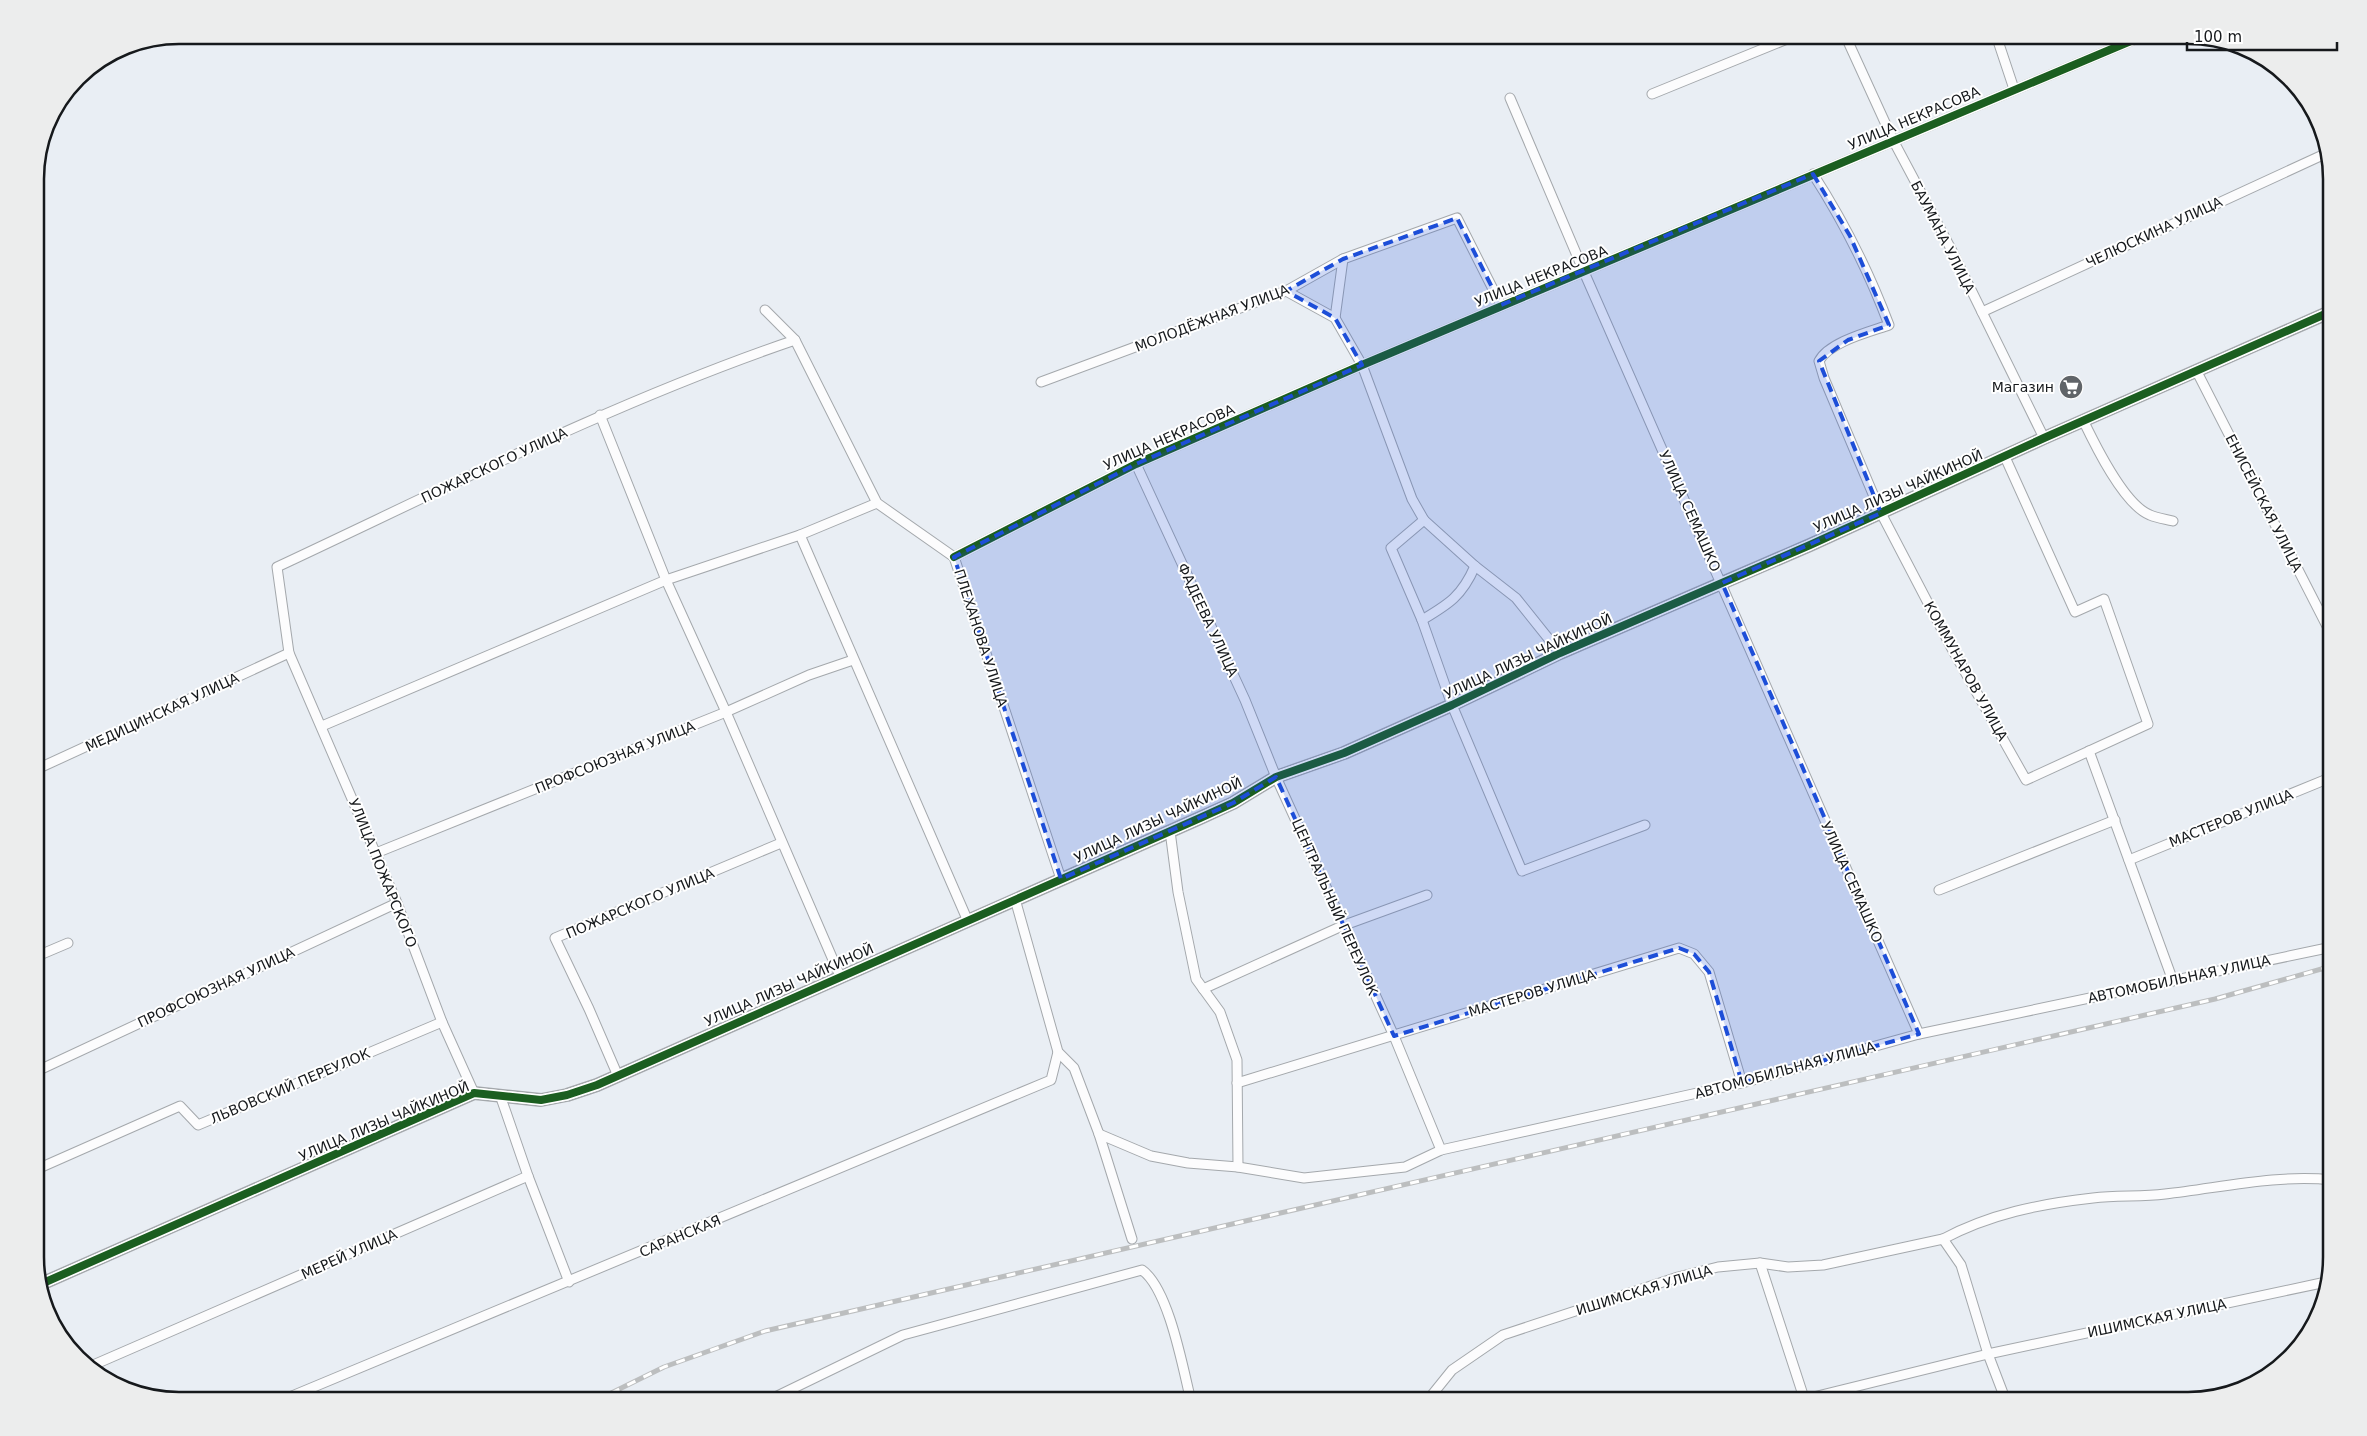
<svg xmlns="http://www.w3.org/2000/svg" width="2367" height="1436" font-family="'DejaVu Sans',sans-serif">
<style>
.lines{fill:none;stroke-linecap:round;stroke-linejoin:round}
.minor-casing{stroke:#a4a8ac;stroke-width:11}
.tertiary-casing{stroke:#a4a8ac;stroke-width:14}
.minor{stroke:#fcfcfd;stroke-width:9}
.tertiary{stroke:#fcfcfd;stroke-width:11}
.rail-casing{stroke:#bcbebf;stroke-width:5}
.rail{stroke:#fff;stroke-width:3;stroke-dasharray:9;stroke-linecap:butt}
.cycleway-casing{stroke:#fff;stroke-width:11}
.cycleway{stroke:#1b5e20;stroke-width:8}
.marked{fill:#1d4ed8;fill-opacity:0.2;stroke:#1d4ed8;stroke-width:4;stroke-dasharray:10 6;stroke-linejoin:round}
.labels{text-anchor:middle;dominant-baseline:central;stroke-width:4;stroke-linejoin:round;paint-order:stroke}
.street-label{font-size:14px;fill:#16191c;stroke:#fff}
.poi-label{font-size:14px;fill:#16191c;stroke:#fff;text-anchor:end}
.rim{fill:none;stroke:#16191c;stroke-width:2.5}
</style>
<rect width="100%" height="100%" fill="#e9eef4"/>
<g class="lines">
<g class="minor-casing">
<g id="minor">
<polyline points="1845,35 1893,140 1950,247 2044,438"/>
<polyline points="1996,35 2014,89"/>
<polyline points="1652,94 1797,35"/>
<polyline points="1510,98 1584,272 1919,1034"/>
<path d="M1813,174C1844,222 1869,272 1889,325C1869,332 1829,342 1819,361L1824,378L1881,513L1951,647L2026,780L2148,724L2104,599L2075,612L2005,457"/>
<polyline points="1286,291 1335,318 1362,365 1412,499 1424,520 1475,566 1516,598 1560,653"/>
<polyline points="765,310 795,340 877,503 954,557 1061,879"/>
<polyline points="1982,312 2327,153"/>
<polyline points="1335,318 1343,259"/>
<polyline points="2196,370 2332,636"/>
<polyline points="1041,382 1286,291 1343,259 1457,218 1501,305"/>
<polyline points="600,415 666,580 726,712 840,976"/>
<path d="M2083,420C2095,445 2124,505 2150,515C2157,518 2165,519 2173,521"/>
<polyline points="1136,464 1245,700 1276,777 1394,1036 1441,1150"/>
<polyline points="1424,520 1391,548 1422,620 1452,705 1522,871 1645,825"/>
<polyline points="800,535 967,919"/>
<polyline points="954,557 1136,464 1362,365 2145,35"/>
<path d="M1422,620C1449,604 1462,596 1475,566"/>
<polyline points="322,726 666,580 800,535 877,503"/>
<polyline points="2089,751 2173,981"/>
<polyline points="35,770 289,653"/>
<polyline points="1170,831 1178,892 1196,979 1220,1012 1237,1060 1238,1167"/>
<polyline points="376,853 726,712 809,675 853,660"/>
<polyline points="2129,860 2332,777"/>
<polyline points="1939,890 2115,820"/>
<polyline points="1015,899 1058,1052 1074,1068 1099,1134 1132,1239"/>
<polyline points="35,957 68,943"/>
<polyline points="1203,989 1342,926 1427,895"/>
<polyline points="35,1072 397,903"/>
<polyline points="618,1076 589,1009 555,938 781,843"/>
<polyline points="1237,1083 1679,948 1694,954 1709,972 1742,1083"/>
<path d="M474,1093L442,1022L397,903L289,653L277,567C448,487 616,401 795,340"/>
<polyline points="1099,1134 1151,1156 1188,1163 1238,1167 1304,1178 1405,1167 1441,1150 1742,1083 1919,1034 2332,947"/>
<polyline points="35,1170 180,1106 198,1125 442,1022"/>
<polyline points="528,1176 569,1282"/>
<path d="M1943,1239C1990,1214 2039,1204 2093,1198C2117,1195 2141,1197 2165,1194C2220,1188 2277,1174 2332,1180"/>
<polyline points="1760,1263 1805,1401"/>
<polyline points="91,1366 528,1176 500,1095"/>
<polyline points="280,1401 1051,1080 1058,1052"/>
<path d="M767,1401L903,1335L1142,1270C1169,1289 1183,1369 1191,1401"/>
<polyline points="1427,1401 1452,1370 1503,1335 1678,1277 1718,1267 1760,1263 1788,1267 1823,1265 1943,1239 1961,1265 1988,1354 2006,1401"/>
<polyline points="1797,1401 1988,1354 2326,1282"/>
</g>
</g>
<g class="tertiary-casing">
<polyline id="tertiary" points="41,1284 474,1093 541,1100 567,1095 597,1085 1200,818 1233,803 1276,777 1344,753 1452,705 1560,653 1810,545 2044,438 2332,311"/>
</g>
<use href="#minor" class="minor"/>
<use href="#tertiary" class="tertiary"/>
<g class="rail-casing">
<polyline id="rail" points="595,1401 664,1367 765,1331 2215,999 2332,966"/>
</g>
<use href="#rail" class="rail"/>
<g class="cycleway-casing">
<g id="cycleway">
<polyline points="954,557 1136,464 1362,365 2145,35"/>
<polyline points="41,1284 474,1093 541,1100 567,1095 597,1085 1200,818 1233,803 1276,777 1344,753 1452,705 1560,653 1810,545 2044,438 2332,311"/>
</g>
</g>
<use href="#cycleway" class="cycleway"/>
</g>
<path class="marked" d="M1813,174L1850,236L1889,325L1848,340L1819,361L1881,513L1722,583L1919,1034L1742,1083L1709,972L1694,954L1679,948L1394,1036L1276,777L1233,803L1061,879L954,557L1136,464L1362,365L1335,318L1286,291L1343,259L1457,218L1501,305Z"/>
<defs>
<g id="supermarket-disc" transform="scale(1.25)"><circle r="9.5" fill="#606468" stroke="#fff"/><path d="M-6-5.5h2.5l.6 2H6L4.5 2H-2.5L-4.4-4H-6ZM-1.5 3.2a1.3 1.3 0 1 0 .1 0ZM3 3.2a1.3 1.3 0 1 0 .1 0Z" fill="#fff"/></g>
</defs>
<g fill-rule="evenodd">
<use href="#supermarket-disc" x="2071" y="387"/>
</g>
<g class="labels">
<g class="street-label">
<text transform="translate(1914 118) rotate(-23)">УЛИЦА НЕКРАСОВА</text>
<text transform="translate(2154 232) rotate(-25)">ЧЕЛЮСКИНА УЛИЦА</text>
<text transform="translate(1943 237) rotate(63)">БАУМАНА УЛИЦА</text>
<text transform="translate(1541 276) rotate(-22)">УЛИЦА НЕКРАСОВА</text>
<text transform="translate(1212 318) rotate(-21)">МОЛОДЁЖНАЯ УЛИЦА</text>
<text transform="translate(1169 437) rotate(-24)">УЛИЦА НЕКРАСОВА</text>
<text transform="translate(494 465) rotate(-25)">ПОЖАРСКОГО УЛИЦА</text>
<text transform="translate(1898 491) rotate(-24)">УЛИЦА ЛИЗЫ ЧАЙКИНОЙ</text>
<text transform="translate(2264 503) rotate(63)">ЕНИСЕЙСКАЯ УЛИЦА</text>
<text transform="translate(1690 511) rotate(66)">УЛИЦА СЕМАШКО</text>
<text transform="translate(1208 620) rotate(65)">ФАДЕЕВА УЛИЦА</text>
<text transform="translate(981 638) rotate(72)">ПЛЕХАНОВА УЛИЦА</text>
<text transform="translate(1528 656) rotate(-25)">УЛИЦА ЛИЗЫ ЧАЙКИНОЙ</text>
<text transform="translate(1966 671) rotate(61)">КОММУНАРОВ УЛИЦА</text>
<text transform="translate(162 712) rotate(-25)">МЕДИЦИНСКАЯ УЛИЦА</text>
<text transform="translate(615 757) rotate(-22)">ПРОФСОЮЗНАЯ УЛИЦА</text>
<text transform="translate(2231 818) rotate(-22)">МАСТЕРОВ УЛИЦА</text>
<text transform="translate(1158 820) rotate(-25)">УЛИЦА ЛИЗЫ ЧАЙКИНОЙ</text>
<text transform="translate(383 873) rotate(68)">УЛИЦА ПОЖАРСКОГО</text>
<text transform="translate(1852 882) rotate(66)">УЛИЦА СЕМАШКО</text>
<text transform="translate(640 903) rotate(-23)">ПОЖАРСКОГО УЛИЦА</text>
<text transform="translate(1335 907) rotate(66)">ЦЕНТРАЛЬНЫЙ ПЕРЕУЛОК</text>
<text transform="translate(2179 979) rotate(-12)">АВТОМОБИЛЬНАЯ УЛИЦА</text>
<text transform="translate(789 985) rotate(-24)">УЛИЦА ЛИЗЫ ЧАЙКИНОЙ</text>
<text transform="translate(216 987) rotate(-25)">ПРОФСОЮЗНАЯ УЛИЦА</text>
<text transform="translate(1532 993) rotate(-17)">МАСТЕРОВ УЛИЦА</text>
<text transform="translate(1785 1070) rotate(-15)">АВТОМОБИЛЬНАЯ УЛИЦА</text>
<text transform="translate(290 1086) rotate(-23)">ЛЬВОВСКИЙ ПЕРЕУЛОК</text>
<text transform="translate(384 1121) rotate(-23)">УЛИЦА ЛИЗЫ ЧАЙКИНОЙ</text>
<text transform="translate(680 1236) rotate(-23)">САРАНСКАЯ</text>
<text transform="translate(349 1254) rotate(-24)">МЕРЕЙ УЛИЦА</text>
<text transform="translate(1644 1290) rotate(-17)">ИШИМСКАЯ УЛИЦА</text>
<text transform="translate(2157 1318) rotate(-12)">ИШИМСКАЯ УЛИЦА</text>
</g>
<g class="poi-label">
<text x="2054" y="387">Магазин</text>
</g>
</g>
<path d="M0 0H2367V1436H0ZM179 44H2188A135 135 0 0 1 2323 179V1257A135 135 0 0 1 2188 1392H179A135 135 0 0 1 44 1257V179A135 135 0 0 1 179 44Z" fill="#eceded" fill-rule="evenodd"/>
<path class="rim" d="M179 44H2188A135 135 0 0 1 2323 179V1257A135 135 0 0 1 2188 1392H179A135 135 0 0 1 44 1257V179A135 135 0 0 1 179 44Z"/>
<path d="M2187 42v8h150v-8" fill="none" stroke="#16191c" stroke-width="2.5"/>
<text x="2194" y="42" font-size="15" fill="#16191c" stroke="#ffffff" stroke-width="4" paint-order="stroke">100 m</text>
</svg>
